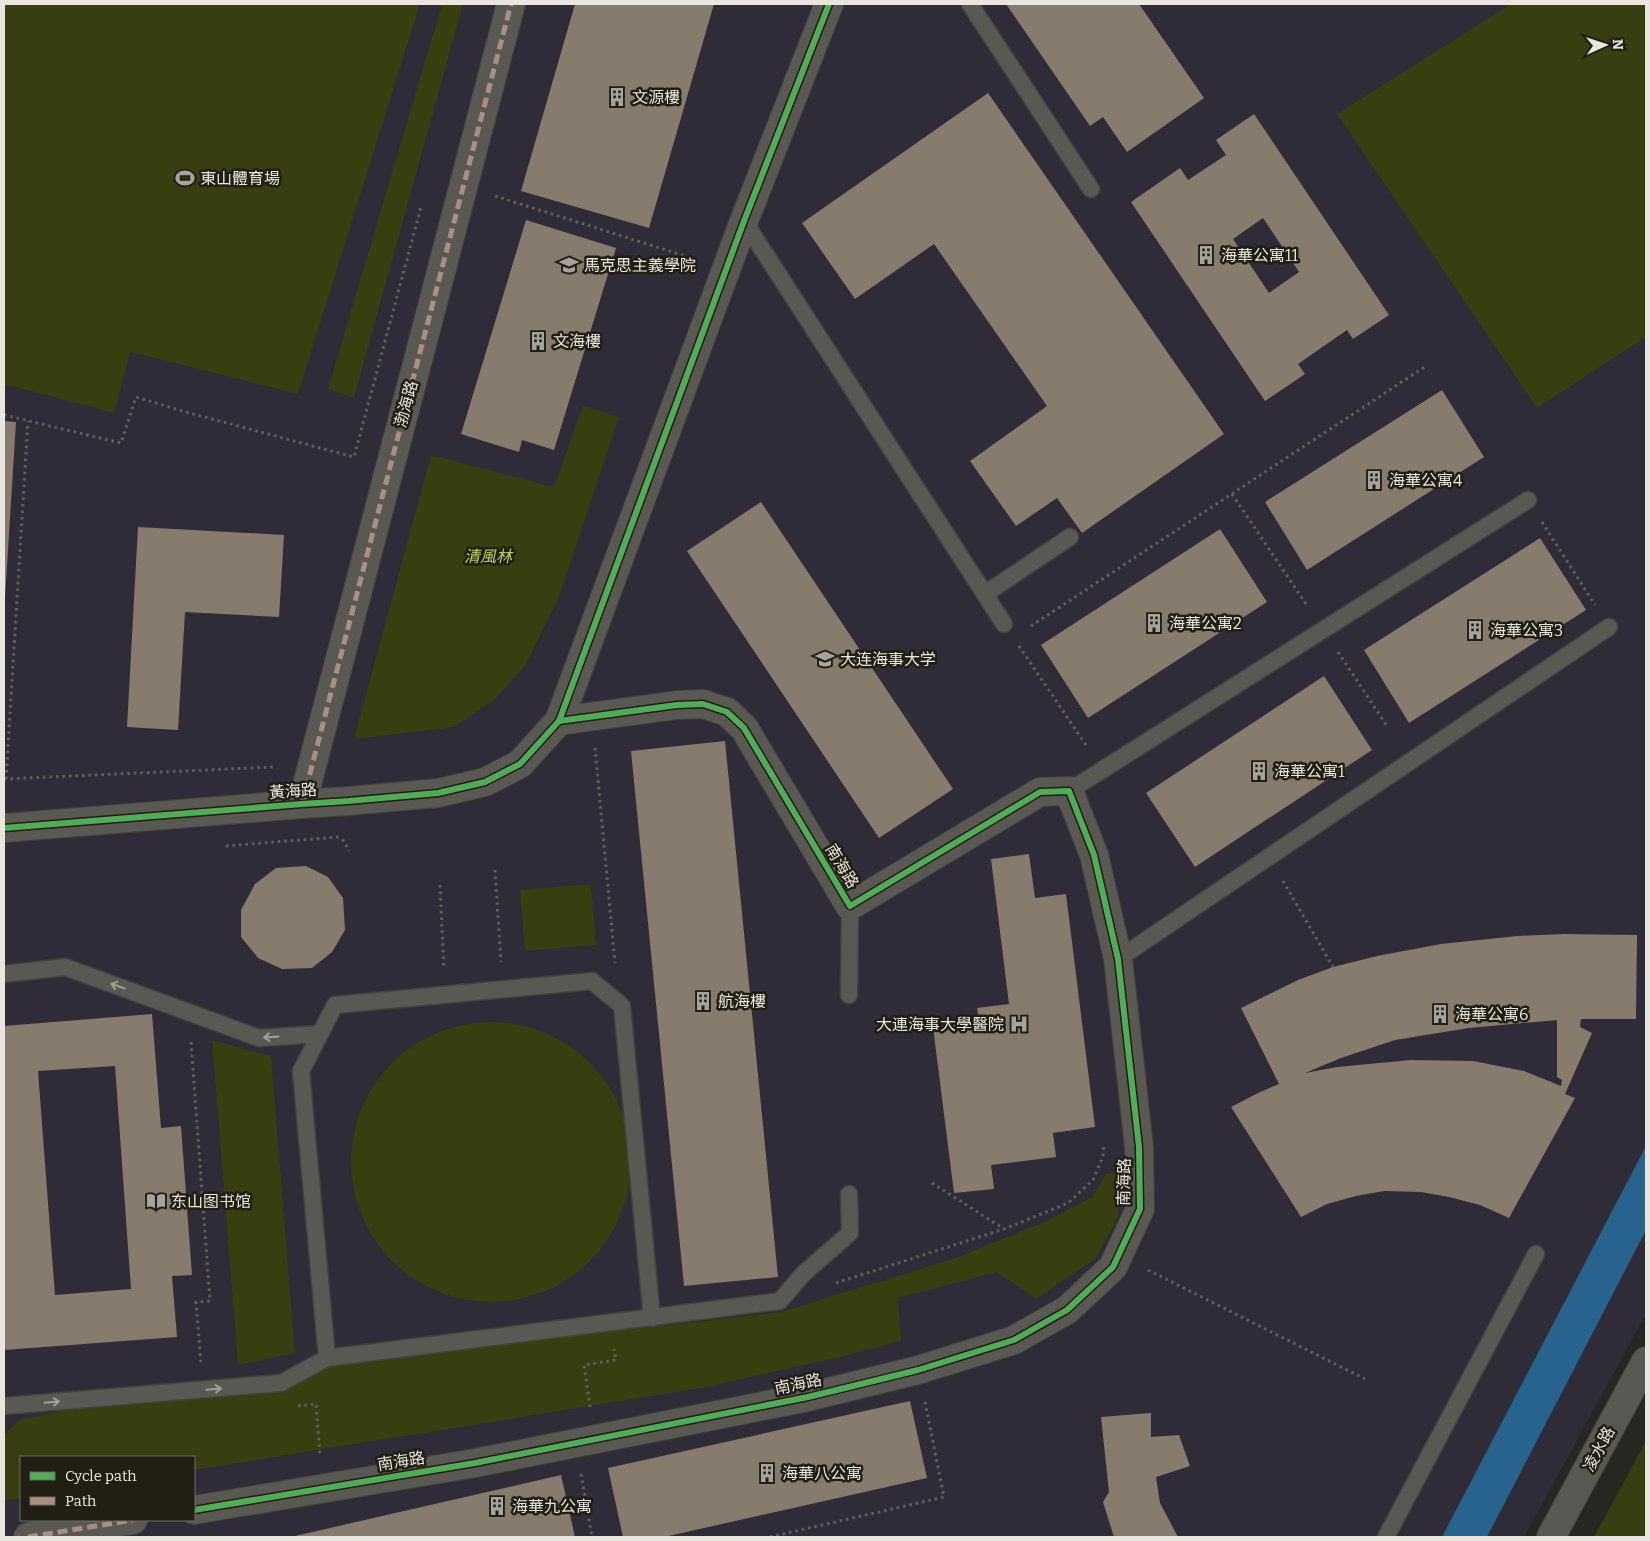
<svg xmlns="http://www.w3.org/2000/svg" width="1650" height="1541" font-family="Bitter,'Noto Sans SC',serif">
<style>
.education{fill:#2f2b39;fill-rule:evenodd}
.green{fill:#383e10}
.water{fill:#27638c}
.building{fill:#877b6d;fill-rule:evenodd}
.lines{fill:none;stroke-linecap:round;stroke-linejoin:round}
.lane-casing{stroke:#43423d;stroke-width:19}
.street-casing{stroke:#43423d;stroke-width:30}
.secondary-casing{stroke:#43423d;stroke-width:30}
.path{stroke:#63615d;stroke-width:3;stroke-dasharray:2.5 4;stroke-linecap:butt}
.lane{stroke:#595852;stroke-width:16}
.street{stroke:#595852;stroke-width:28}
.secondary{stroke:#595852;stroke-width:28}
.quiet{stroke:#ac8f84;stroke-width:5;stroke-dasharray:10 5;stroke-linecap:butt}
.cycleway-casing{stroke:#211e13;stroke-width:9}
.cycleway{stroke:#51ab58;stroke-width:6}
.oneway{stroke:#a19f98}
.labels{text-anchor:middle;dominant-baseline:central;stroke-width:5;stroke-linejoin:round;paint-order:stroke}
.poi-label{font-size:16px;fill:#e9e6df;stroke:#211e13;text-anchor:start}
.street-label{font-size:16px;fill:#e9e6df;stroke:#211e13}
.park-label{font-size:16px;font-style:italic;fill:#bfcf6a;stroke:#211e13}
</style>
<rect width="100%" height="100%" fill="#282620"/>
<path class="education" d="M4,4H1646V1314L1524,1537H4ZM21,1457H194V1520H21Z"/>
<g class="green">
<polygon points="4,4 420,4 298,394 130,352 114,413 4,384"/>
<polygon points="442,4 463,4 354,398 328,389"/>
<polygon points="1511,4 1646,4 1646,337 1537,408 1337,114"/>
<polygon points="583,406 619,417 559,597 525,666 495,699 455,727 354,739 431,455 554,487"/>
<polygon points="591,884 596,945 525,951 520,890"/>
<circle cx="491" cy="1162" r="140"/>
<polygon points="212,1040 271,1056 295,1353 238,1365"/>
<polygon points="1106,1174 1119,1174 1118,1218 1095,1259 1036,1299 997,1272 898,1298 901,1341 836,1358 702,1388 194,1470 194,1457 21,1457 21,1498 4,1501 4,1435 19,1420 65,1410 261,1393 287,1389 337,1363 781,1312 956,1258 1049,1220 1092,1197"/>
<polygon points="1646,1441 1646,1537 1594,1537"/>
</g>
<polygon class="water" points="1646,1146 1646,1230 1487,1537 1442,1537"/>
<g class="building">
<polygon points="575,4 714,4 649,228 521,191"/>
<polygon points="1006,4 1139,4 1204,98 1127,152 1103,117 1090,126"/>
<polygon points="988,93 1224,434 1082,533 1057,498 1016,526 970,461 1047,406 934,244 855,299 802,223"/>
<path d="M1254,114L1389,315L1353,339L1347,330L1298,364L1305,374L1265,401L1131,202L1180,168L1188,180L1226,155L1216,140ZM1263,218L1299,272L1269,293L1233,239Z"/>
<polygon points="526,220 616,248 554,450 522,440 519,452 461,434"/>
<polygon points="1442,390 1484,457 1307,570 1265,502"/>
<polygon points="4,421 16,422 5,598 4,598"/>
<polygon points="761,502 953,789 879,838 687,551"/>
<polygon points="138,527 284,535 279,617 185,612 178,730 127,727"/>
<polygon points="1220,529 1267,602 1088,718 1041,645"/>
<polygon points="1540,538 1586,610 1409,723 1364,650"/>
<polygon points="1324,676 1372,750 1195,867 1146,793"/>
<polygon points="725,741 778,1277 684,1286 631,751"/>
<polygon points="1029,854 1035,898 1066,894 1095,1127 1053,1133 1056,1157 991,1165 994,1189 954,1193 933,1027 979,1021 977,1008 1009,1004 991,859"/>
<polygon points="306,866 328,877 343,898 345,930 332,952 312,968 282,969 258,958 241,937 241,910 255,884 276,868"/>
<path d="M1564,934L1637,935L1636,1019H1581L1580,1027L1592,1033L1565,1094L1575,1098L1509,1218L1480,1205L1449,1197L1421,1192L1384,1191L1356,1196L1327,1204L1301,1217L1231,1107L1258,1093L1279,1084L1241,1008L1298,980L1333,967L1377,956L1441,944L1517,936ZM1557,1020V1077L1562,1080L1561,1086L1524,1071L1473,1061L1411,1060L1337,1067L1305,1073L1341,1058L1395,1040L1469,1028Z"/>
<path d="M152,1014L161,1128L181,1126L192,1275L172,1276L177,1337L4,1350V1026ZM115,1066L131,1289L55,1295L38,1071Z"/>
<polygon points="910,1401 927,1478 664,1537 623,1537 608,1468"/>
<polygon points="1151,1413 1151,1437 1179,1435 1190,1466 1156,1477 1160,1503 1178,1537 1114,1537 1103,1502 1109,1492 1101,1417"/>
<polygon points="561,1475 575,1537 295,1537 295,1536"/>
</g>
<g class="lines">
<g class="lane-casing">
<g id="lane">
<polyline points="970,4 1091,189"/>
<polyline points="744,221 1004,624"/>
<polyline points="985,594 1070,537"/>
<polyline points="1069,791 1528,500"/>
<polyline points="1118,959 1609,627"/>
<polyline points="4,974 65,967 259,1038 320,1034"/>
<polyline points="849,995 850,906"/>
<polyline points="327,1358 301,1071 335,1005 592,981 622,1006 652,1318"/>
<polyline points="4,1406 281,1383 327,1358 780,1301 803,1274 850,1233 849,1194"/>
<polyline points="1386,1537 1536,1254"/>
</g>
</g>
<g class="street-casing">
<g id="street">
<polyline points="302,804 511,4"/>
<polyline points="4,828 302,804 348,801 438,793 485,782 520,764 559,721 744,221 829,4"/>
<polyline points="194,1510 475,1463 808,1397 918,1370 1014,1340 1067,1310 1113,1267 1140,1209 1139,1147 1118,959 1094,855 1069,791 1040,792 850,906 744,728 727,712 703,704 677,705 559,721"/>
<polyline points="28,1537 133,1520"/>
</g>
</g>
<g class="secondary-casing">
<polyline id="secondary" points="1551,1537 1646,1361"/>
</g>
<g class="path">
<polyline points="495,196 685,256"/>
<polyline points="4,415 121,443 136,397 182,411 354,457 421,207"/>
<polyline points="1232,494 1308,607"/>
<polyline points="1542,522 1595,605"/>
<polyline points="1031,626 1426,366"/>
<polyline points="1019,646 1088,748"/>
<polyline points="1338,652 1387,726"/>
<polyline points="595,748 615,963"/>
<polyline points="4,779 273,767"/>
<polyline points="6,779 28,421"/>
<polyline points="226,846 337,837 344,841 349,851"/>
<polyline points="495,870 501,962"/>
<polyline points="1283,881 1333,967"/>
<polyline points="440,885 444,969"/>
<polyline points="191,1042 210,1301 196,1302 201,1364"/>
<polyline points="932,1183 1004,1229"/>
<polyline points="1148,1270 1365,1379"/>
<polyline points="836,1283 1004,1229 1068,1203 1093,1180 1103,1156 1104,1144"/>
<polyline points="298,1406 316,1404 320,1455"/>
<polyline points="590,1407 584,1365 616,1360 614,1349"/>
<polyline points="581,1474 592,1537"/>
<polyline points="770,1537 944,1497 925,1402"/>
</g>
<use href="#lane" class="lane"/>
<use href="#street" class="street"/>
<use href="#secondary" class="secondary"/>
<g class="quiet">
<polyline points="302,804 511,4"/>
<polyline points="28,1537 133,1520"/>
</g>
<g class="cycleway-casing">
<g id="cycleway">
<polyline points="4,828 302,804 348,801 438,793 485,782 520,764 559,721 744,221 829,4"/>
<polyline points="194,1510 475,1463 808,1397 918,1370 1014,1340 1067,1310 1113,1267 1140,1209 1139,1147 1118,959 1094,855 1069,791 1040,792 850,906 744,728 727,712 703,704 677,705 559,721"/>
</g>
</g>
<use href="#cycleway" class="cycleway"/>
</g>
<defs><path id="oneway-shaft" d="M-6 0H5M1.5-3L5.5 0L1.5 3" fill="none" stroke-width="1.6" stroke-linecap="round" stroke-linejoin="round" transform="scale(1.25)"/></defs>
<g class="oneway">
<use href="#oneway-shaft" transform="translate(118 986) rotate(-160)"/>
<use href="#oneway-shaft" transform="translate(271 1037) rotate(176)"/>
<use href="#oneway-shaft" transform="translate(214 1389) rotate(-5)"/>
<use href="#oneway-shaft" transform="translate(52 1402) rotate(-5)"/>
</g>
<defs>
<g id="building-bare" transform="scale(1.5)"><path d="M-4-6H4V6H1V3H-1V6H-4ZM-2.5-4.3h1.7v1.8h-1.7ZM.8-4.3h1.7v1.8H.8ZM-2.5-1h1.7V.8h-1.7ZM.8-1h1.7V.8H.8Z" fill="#a5a39c" stroke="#211e13" stroke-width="2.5" paint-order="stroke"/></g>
<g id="stadium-bare" transform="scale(1.5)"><path d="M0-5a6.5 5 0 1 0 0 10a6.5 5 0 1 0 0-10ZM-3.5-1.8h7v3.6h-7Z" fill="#a5a39c" stroke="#211e13" stroke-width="2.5" paint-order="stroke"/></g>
<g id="university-bare" transform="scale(1.5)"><path d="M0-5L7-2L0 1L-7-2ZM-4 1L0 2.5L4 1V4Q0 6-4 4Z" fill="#a5a39c" stroke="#211e13" stroke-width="2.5" paint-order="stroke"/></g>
<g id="hospital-bare" transform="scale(1.5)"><path d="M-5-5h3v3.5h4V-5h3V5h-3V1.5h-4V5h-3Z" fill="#a5a39c" stroke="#211e13" stroke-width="2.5" paint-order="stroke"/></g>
<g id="library-bare" transform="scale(1.5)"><path d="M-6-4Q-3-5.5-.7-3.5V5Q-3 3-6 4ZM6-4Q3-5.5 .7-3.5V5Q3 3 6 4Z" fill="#a5a39c" stroke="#211e13" stroke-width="2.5" paint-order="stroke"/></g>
</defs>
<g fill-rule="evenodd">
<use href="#building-bare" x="617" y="97"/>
<use href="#stadium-bare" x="185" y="178"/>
<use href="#building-bare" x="1206" y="255"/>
<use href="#university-bare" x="569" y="265"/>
<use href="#building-bare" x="538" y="341"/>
<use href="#building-bare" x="1374" y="480"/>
<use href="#building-bare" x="1154" y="623"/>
<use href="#building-bare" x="1475" y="630"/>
<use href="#university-bare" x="825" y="659"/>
<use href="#building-bare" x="1259" y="771"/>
<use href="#building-bare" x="703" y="1001"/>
<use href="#building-bare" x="1440" y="1014"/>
<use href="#hospital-bare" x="1019" y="1024"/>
<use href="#library-bare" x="156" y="1201"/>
<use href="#building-bare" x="767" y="1473"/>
<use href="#building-bare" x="497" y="1506"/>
</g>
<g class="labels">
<g class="poi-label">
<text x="632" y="97">文源樓</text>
<text x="200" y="178">東山體育場</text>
<text x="1221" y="255">海華公寓11</text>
<text x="584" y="265">馬克思主義學院</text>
<text x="553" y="341">文海樓</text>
<text x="1389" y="480">海華公寓4</text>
<text x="1169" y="623">海華公寓2</text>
<text x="1490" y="630">海華公寓3</text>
<text x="840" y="659">大连海事大学</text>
<text x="1274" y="771">海華公寓1</text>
<text x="718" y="1001">航海樓</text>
<text x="1455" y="1014">海華公寓6</text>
<text x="1004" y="1024" text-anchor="end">大連海事大學醫院</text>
<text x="171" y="1201">东山图书馆</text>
<text x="782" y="1473">海華八公寓</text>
<text x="512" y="1506">海華九公寓</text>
</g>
<g class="street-label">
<text transform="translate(406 404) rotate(-75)">渤海路</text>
<text transform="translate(293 791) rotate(-4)">黃海路</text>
<text transform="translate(842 866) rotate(59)">南海路</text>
<text transform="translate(1124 1182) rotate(-89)">南海路</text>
<text transform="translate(798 1384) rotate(-12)">南海路</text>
<text transform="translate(1599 1449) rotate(-62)">凌水路</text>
<text transform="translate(401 1461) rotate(-9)">南海路</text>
</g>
<g class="park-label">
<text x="488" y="556">清風林</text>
</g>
</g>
<rect width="1650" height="1541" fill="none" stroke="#e9e6df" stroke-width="10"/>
<rect x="20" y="1456" width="175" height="65" fill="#211e13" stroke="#716e65"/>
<rect x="30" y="1472" width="25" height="8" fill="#51ab58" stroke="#716e65"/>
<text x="65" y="1481" font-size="15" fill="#e9e6df">Cycle path</text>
<rect x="30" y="1497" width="25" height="8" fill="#ac8f84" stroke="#716e65"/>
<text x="65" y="1506" font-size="15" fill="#e9e6df">Path</text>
<g transform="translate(1605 45) rotate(87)" stroke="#211e13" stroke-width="4" paint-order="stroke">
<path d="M0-4L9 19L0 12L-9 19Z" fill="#e9e6df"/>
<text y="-8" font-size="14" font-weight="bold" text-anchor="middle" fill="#e9e6df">N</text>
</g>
</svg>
